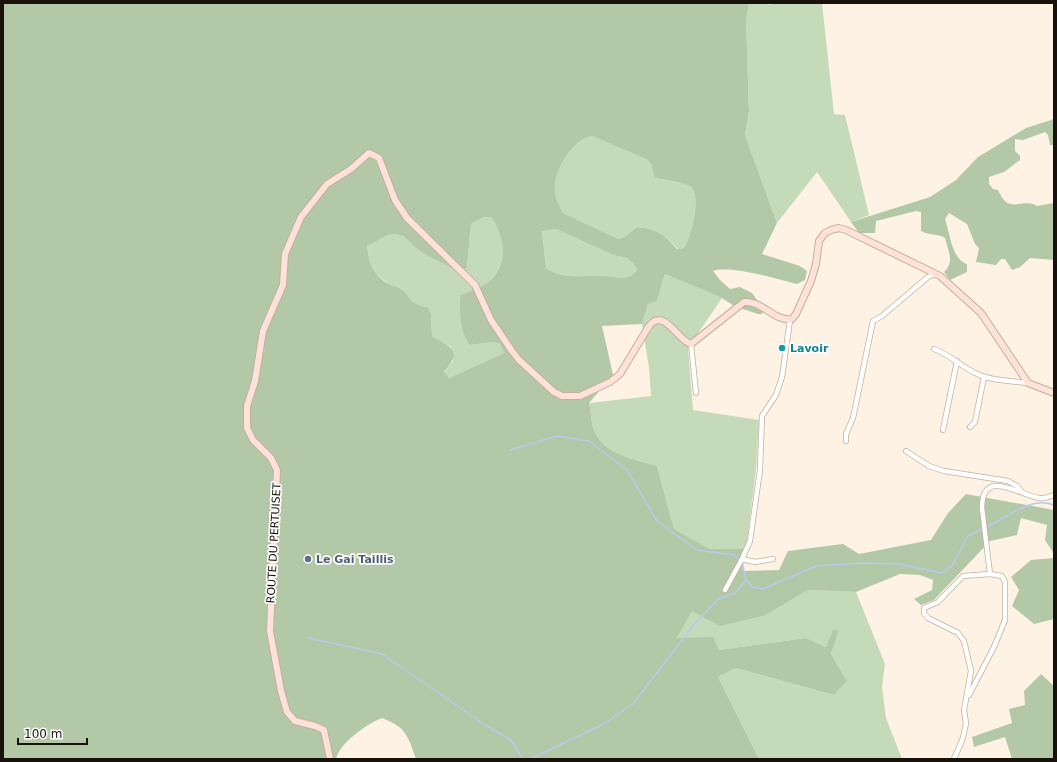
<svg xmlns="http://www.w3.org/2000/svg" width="1057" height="762" font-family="'DejaVu Sans',sans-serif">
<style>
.green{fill:#c5dab9}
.forest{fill:#b3c8a6;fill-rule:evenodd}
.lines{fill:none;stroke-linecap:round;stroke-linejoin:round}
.stream{stroke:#b7cbed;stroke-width:1.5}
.street-casing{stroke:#c3b09b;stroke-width:6}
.secondary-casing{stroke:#c3b09b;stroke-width:8}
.street{stroke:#fff;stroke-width:4.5}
.secondary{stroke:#fee2d9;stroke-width:6}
.culture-dot{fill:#0f9aa8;stroke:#fff;stroke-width:1.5}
.service-dot{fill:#5c6f8a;stroke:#fff;stroke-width:1.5}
.labels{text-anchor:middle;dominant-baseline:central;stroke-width:3.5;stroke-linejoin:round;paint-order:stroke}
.culture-label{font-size:11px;font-weight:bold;fill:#0d838f;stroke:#fff;text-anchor:start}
.street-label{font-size:11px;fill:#18120a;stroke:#fff}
.service-label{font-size:11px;font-weight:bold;fill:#4e5e75;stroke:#fff;text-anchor:start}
</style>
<rect width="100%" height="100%" fill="#fef2e5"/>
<g class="green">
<polygon points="749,3 765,3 770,5 770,3 822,3 834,114 845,115 869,215 851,222 817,172 777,223 745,135 749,111 746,21"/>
<path d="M592,136L646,159L651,164L655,178C665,180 680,181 689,186C703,193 691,237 684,248L678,249C664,234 658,229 637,227L624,237L618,239L563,213C560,207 556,199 555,193C553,172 571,140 592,136Z"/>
<path d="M484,217L492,218C505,239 509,265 487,283C480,288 469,291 461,295L470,345L493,342L500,344L504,353L449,378L444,373L453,361L451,347L432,336L431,315L414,304L400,288L388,283L375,274L371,268L367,246L388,235L395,234L403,236L421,252L467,267L471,224Z"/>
<path d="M556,229L613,255L627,258L633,263L637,269C635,273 633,275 629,277C621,279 611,276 604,276C584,275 563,280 546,268L542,230Z"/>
<path d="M665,274L722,298L688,348L693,410L759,420L756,469L746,549H710L674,529L657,466C634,459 604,455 594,430C591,422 591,411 589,403L651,396L649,368L642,324L648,304L657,301Z"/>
<polygon points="808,590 856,592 885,664 882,687 886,718 902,759 759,759 718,677 736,668 834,695 847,681 831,654 837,631 833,629 826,647 806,638 719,650 677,638 692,611 766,615"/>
</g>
<g class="forest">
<path d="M3,3H749L746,21L749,111L745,135L777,223L762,254L800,266L807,271L805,280L797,284C778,279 731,265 713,271L720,280L730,289L740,287L752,293L764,310L762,314H758L734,306L722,298L665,274L657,301L648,304L642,324L602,326L613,375L589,403C591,411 591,422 594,430C604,455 634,459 657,466L674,529L710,549H746L742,559L743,571L779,570L788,551L843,544L859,554L931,540L948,513L966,494L1054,510V554L1045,540L1047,525L1021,518L1017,535L990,541L934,600L921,605L914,599L932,590L933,580L920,575L900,574L856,592L808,590L766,615L720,626L692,611L677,638L713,637L719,650L806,638L826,647L833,629L838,631L831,654L847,681L834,695L736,668L718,677L759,759H416C408,736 406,727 382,718C367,724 340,742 336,759H3ZM592,136L646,159L651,164L655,178C665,180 679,181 689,186C703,193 691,237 684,248L677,249C664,234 658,229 637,227L624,237L618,239L563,213C560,207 556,199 555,193C553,172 571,140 592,136ZM484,217L492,218C505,239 509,266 487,283C480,288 469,291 461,295C458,307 461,336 470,345L493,342L500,344L504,353L449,378L444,372C462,351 453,348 432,336L431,315L428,308C408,303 414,301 401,289C397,286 391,285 387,283C370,272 370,264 367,246L388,235L395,234L403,236L421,252L456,270L467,268L471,224ZM556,229L613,255L627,258L633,263L637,269C635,273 633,275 628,277C621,279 611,276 604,276C584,275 563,280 546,268L542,231Z"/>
<path d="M1054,119V145H1050L1048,135L1045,132L1023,140L1015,139V151L1020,156V160L1004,172L989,177V184L993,189L998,190C1009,216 1021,197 1037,206L1054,203V260L1030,258L1020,267L1012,270L1005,259H1001L996,265L976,262L979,248L975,244L967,224L949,213L945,219C950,232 951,259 967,264V272L950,280L944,272C955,262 948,251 945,238C937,233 930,236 921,231V212L916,211L876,221L875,233H859L851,222L930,197L956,180L978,157L1026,128Z"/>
<polygon points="1054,558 1054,619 1034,624 1012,606 1019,590 1011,577 1031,560"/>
<polygon points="1041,674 1054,686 1054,759 1012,759 1005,737 974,747 972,737 1012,723 1009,709 1025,705 1024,691"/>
</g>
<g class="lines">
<g class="stream">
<polyline points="510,450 557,436 589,441 627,470 657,521 697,550 734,555 739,560"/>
<path d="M988,526C1008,517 1031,496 1054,505"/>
<polyline points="742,562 746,580"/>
<polyline points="309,638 382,654 485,725 511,740 523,759"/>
<polyline points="530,759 602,725 632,705 696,622 718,599 735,593 746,580 752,587 763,589 816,566 862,563 899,564 942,573 952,566 968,536 982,529"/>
</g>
<g class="street-casing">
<g id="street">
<polyline points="691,344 696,393"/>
<path d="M934,349C952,355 966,372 985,377C999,381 1014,381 1028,383"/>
<polyline points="970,427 975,422 984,377"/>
<polyline points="943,430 957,361"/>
<polyline points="846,441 846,434 853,418 873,321 882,316 928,277 935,274"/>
<polyline points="906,451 929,466 944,471 1008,481 1017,486 1021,491"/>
<polyline points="742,559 755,562 773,559"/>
<polyline points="725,590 742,559 750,541 760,470 762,416 776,395 782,377 790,320"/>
<polyline points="969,695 994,647 1005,620 1005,582 1002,576 990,574"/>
<path d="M954,759L963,738L966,723L964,710L971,671L964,641L958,633L928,618L924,613V608L938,602L963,576L990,574L982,508C982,467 1019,495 1039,498C1044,499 1049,497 1054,495"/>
</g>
</g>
<g class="secondary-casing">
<path id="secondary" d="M330,759L324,730L315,726L295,721L287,712L281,691L270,631L277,470L271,458L253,440L247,428V406L255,381L263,331L283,285L285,254L301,217L327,184L351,169L369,153L379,158L395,200L407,218L475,285L491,320L512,351L519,360L554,392L562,396H580L610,382L620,374L649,326C664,307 678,341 691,344L744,302C762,300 774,322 792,319L796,314L811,281L816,264L819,241L825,233L831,230L839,228L846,230L940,276L981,313L1028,383L1054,393"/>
</g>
<use href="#street" class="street"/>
<use href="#secondary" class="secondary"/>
</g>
<circle class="culture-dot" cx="782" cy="348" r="4"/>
<circle class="service-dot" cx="308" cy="559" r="4"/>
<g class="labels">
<g class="culture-label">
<text x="790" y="348">Lavoir</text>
</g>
<g class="street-label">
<text transform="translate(274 543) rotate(-87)">ROUTE DU PERTUISET</text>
</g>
<g class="service-label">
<text x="316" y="559">Le Gai Taillis</text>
</g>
</g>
<rect width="1057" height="762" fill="none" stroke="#18120a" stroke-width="8"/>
<path d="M18 738v6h69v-6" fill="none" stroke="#18120a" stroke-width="2"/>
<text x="24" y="738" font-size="12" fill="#18120a" stroke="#ffffff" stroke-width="3" paint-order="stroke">100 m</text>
</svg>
